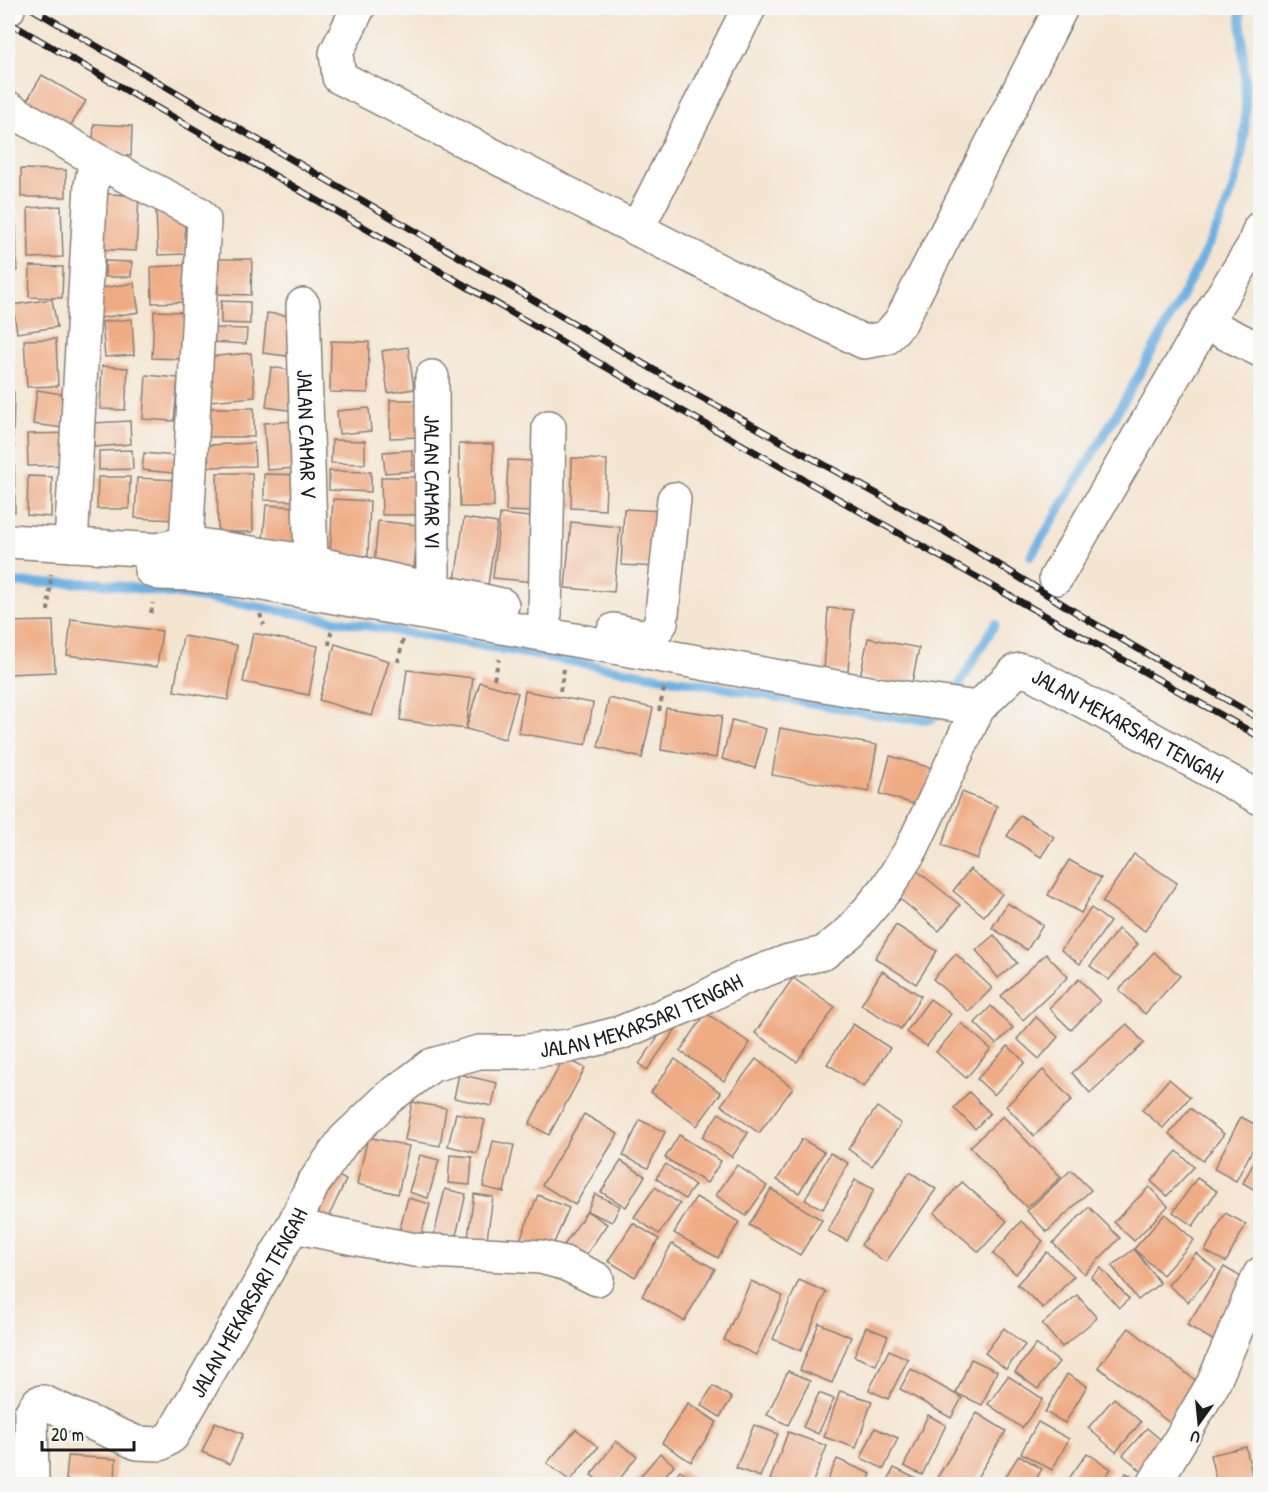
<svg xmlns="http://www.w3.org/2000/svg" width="1268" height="1492" font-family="'Patrick Hand',sans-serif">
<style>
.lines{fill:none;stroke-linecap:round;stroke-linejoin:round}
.stream{stroke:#6db1e3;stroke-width:9}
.building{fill:#efac84}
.minor-casing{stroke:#888076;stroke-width:36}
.path{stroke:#888076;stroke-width:4;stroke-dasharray:4.5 4.5;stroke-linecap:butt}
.minor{stroke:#fff;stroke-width:33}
.rail-casing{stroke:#1c1c1c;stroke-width:7}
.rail{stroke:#f6f6f2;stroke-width:4.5;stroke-dasharray:14;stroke-linecap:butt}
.labels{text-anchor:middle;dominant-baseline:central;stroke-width:4.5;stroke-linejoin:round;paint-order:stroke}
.street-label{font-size:22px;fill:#1c1c1c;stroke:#f6f6f2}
</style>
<rect width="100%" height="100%" fill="#f6f6f2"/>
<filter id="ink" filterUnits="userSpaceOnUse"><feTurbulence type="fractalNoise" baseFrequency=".0167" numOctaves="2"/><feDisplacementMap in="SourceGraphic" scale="12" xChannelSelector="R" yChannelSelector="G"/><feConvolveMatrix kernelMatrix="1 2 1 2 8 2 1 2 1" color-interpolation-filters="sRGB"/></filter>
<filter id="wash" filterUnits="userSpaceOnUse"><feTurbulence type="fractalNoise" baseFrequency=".008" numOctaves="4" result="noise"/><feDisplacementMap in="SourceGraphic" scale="24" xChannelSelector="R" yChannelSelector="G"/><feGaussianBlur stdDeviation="1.35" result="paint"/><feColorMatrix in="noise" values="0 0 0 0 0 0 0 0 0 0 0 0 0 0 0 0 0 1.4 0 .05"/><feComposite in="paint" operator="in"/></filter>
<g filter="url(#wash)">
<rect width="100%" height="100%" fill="#f4e5d1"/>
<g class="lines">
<g class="stream">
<path d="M1031,556C1083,471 1135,385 1182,296C1204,253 1232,206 1241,158C1250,109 1243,56 1240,8"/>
<polyline points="8,583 99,583 235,603 903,719 932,719 942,713"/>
<polyline points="952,697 995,624"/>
</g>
</g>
<g id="blocks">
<g class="building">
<polygon points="42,75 86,101 66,133 23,107"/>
<polygon points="94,124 132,126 131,156 92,154"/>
<polygon points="8,152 11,152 12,219 8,219"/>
<polygon points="21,169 66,170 66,197 21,197"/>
<polygon points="98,193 139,196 136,251 95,249"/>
<polygon points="61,206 63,257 29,258 28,208"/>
<polygon points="156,212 184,212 186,254 158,255"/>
<polygon points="8,226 16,226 17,271 8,271"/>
<polygon points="219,259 252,259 251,295 218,294"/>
<polygon points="105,261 132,262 131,277 105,277"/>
<polygon points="190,265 192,302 152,303 151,267"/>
<polygon points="30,266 63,267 62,298 29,297"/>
<polygon points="134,283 139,312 100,318 96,289"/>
<polygon points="52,299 57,327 17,333 13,305"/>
<polygon points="221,301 250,302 250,324 221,323"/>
<polygon points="154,311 185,312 183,359 152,358"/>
<polygon points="267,313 299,317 295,357 263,353"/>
<polygon points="132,319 134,355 105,357 102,322"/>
<polygon points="211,328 247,329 246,344 211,342"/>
<polygon points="56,339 58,386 27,387 24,340"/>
<polygon points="331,341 369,342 368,393 330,392"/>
<polygon points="408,347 414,389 388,393 382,351"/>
<polygon points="251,353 255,397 210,401 206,357"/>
<polygon points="8,357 9,357 10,382 8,382"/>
<polygon points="102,366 128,368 125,410 100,409"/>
<polygon points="271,367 301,372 295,411 266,407"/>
<polygon points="146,375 178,378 174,421 143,419"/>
<polygon points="37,390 68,395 63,428 33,424"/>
<polygon points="8,391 14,392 13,437 8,437"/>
<polygon points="390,400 419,400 420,437 390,438"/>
<rect x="209" y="408" width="45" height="29"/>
<polygon points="369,408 371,431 339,434 337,411"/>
<polygon points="130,421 131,444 94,447 93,423"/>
<polygon points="295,421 297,468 267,470 264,423"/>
<polygon points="73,433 74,465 28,466 27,434"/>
<polygon points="332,440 365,441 365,464 331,463"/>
<polygon points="254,443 255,466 209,467 208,445"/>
<polygon points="8,444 14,444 15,512 8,512"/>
<polygon points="459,444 493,444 494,507 460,507"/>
<polygon points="132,450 133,469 99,470 99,451"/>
<polygon points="412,450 413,471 385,473 383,452"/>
<polygon points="144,453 184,457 182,474 142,470"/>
<polygon points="572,458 607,460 605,510 571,508"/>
<polygon points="508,460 537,461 534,512 506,511"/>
<polygon points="329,471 371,472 371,492 329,490"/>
<polygon points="217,473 252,473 253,532 218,532"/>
<polygon points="264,474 302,475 301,501 264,500"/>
<polygon points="28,476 52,477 51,517 27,515"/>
<polygon points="98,477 130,477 129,509 97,509"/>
<polygon points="381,477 417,477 417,515 382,515"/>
<polygon points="137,478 177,480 175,520 135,518"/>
<polygon points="333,499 370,501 368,556 330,554"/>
<polygon points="266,505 297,507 294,543 263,541"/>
<polygon points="624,509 662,511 659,567 621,565"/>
<polygon points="500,514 540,518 534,582 493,578"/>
<polygon points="464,518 497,523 488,585 455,580"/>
<polygon points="378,521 418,525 414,569 374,566"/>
<polygon points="571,522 620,527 614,592 565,588"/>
<polygon points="828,608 853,610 848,672 824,670"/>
<polygon points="71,619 162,631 157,667 67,655"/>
<polygon points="53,621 55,672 8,674 8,622"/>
<polygon points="253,633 318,646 309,695 243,682"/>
<polygon points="183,636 237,645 228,700 174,691"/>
<polygon points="868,638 919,648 911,687 860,677"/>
<polygon points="335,644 389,661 372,716 319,700"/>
<polygon points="407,670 473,678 466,729 480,682 518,693 505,739 466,729 400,720"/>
<polygon points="525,691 593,703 586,745 518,733"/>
<polygon points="609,698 653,708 642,758 598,747"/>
<polygon points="666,708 722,716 716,758 661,750"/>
<polygon points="732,720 766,729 755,768 722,759"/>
<polygon points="780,728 877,745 869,792 772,775"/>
<polygon points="890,756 932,768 921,806 880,794"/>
<polygon points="962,792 997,806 977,859 942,845"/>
<polygon points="1020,815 1054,837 1041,857 1007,836"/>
<polygon points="1134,854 1177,883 1145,931 1102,902"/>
<polygon points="1069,860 1101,878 1081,913 1048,895"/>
<polygon points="915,869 960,905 939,931 894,894"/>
<polygon points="970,869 1002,894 984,916 953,891"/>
<polygon points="1007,903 1043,925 1027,950 992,928"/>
<polygon points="1091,908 1110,922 1080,964 1061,950"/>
<polygon points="896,925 937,951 916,984 875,958"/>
<polygon points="1118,929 1138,944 1109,980 1090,966"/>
<polygon points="994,935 1017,963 998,978 976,950"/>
<polygon points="1154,952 1180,976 1145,1014 1119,990"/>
<polygon points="956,954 992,988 969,1012 933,979"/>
<polygon points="1046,954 1068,977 1023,1020 1001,996"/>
<polygon points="882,971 921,996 901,1029 861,1005"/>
<polygon points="793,978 835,1007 797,1062 755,1033"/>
<polygon points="1079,979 1100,1001 1071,1030 1049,1008"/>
<polygon points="930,999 951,1014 927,1046 906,1032"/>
<polygon points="991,1006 1013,1028 996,1044 975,1023"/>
<polygon points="706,1013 750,1043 724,1081 680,1051"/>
<polygon points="1036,1017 1058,1037 1039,1059 1017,1039"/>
<polygon points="961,1023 991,1049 966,1078 936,1052"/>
<polygon points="667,1024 676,1029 647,1070 639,1064"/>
<polygon points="853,1024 890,1048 864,1087 827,1064"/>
<polygon points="1127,1024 1144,1043 1090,1093 1072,1073"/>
<polygon points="1008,1046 1025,1062 994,1095 977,1079"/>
<polygon points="564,1057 585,1068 549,1135 529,1124"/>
<polygon points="675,1059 721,1093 697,1126 651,1092"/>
<polygon points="756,1059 793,1088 759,1133 721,1105"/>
<polygon points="1043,1070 1072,1100 1034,1136 1006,1106"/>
<polygon points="459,1074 497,1083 492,1106 454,1098"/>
<polygon points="1169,1079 1190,1097 1163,1128 1142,1110"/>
<polygon points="969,1092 990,1113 975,1129 954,1108"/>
<polygon points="412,1102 446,1108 440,1146 405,1140"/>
<polygon points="877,1107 901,1124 872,1166 848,1149"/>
<polygon points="1190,1108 1224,1134 1203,1161 1169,1134"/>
<polygon points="456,1113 485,1120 477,1153 448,1146"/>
<polygon points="719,1113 748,1133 732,1157 702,1137"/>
<polygon points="584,1114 618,1134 575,1205 542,1185"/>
<polygon points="1003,1116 1061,1177 1027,1208 970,1147"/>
<polygon points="1241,1117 1260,1127 1260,1135 1236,1181 1214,1169"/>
<polygon points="640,1120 665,1132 648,1168 623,1156"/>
<polygon points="679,1135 721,1161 707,1183 665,1158"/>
<polygon points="368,1137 409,1146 398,1194 357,1184"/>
<polygon points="802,1139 824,1152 799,1193 777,1180"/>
<polygon points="493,1141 514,1145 504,1192 483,1187"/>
<polygon points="1177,1151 1194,1167 1167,1196 1151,1181"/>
<polygon points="1260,1151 1260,1193 1243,1183"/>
<polygon points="830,1153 848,1163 823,1209 805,1200"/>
<polygon points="420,1155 439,1160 428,1198 409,1192"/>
<polygon points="450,1155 472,1157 470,1185 448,1183"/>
<polygon points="621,1161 645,1176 626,1207 601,1192"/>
<polygon points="666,1164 695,1185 685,1199 656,1178"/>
<polygon points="737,1165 767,1186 746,1216 716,1195"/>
<polygon points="327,1170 346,1180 323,1228 303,1218"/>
<polygon points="1071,1170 1091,1190 1047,1232 1027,1211"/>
<polygon points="910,1172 936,1189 886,1262 861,1245"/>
<polygon points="1197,1178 1217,1191 1193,1226 1173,1212"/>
<polygon points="855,1180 874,1189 847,1241 828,1231"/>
<polygon points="962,1182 1007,1221 979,1252 934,1213"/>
<polygon points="655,1187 680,1204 659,1234 634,1217"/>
<polygon points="1149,1187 1168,1206 1134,1241 1114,1222"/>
<polygon points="445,1189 466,1194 454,1244 433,1239"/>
<polygon points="771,1189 822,1220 800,1255 749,1225"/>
<polygon points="474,1194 493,1197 486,1246 467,1244"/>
<polygon points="595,1194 620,1206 612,1222 587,1211"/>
<polygon points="538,1195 569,1208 550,1252 520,1240"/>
<polygon points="696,1197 739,1222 718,1258 674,1233"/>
<polygon points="408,1198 430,1204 419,1242 398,1236"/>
<polygon points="1089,1207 1120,1238 1084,1274 1053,1243"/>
<polygon points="587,1211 607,1224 580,1264 560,1251"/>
<polygon points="1225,1213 1246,1224 1226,1262 1205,1251"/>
<polygon points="1165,1214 1194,1240 1163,1275 1134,1249"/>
<polygon points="1021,1221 1043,1241 1016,1274 993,1254"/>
<polygon points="633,1223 659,1239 635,1277 608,1261"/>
<polygon points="672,1244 715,1269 684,1321 642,1296"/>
<polygon points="1134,1249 1160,1283 1138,1300 1112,1266"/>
<polygon points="1047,1252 1074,1276 1043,1308 1017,1284"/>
<polygon points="1196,1253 1216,1270 1188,1302 1168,1285"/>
<polygon points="1224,1267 1253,1284 1216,1342 1187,1325"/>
<polygon points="1101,1268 1129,1299 1119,1308 1091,1277"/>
<polygon points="799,1280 826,1292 801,1351 773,1339"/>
<polygon points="751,1281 783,1296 756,1355 724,1340"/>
<polygon points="1077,1295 1097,1318 1062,1347 1042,1324"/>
<polygon points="819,1323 851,1337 832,1383 800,1370"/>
<polygon points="866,1327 888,1336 876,1365 854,1356"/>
<polygon points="1004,1328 1025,1345 1006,1369 985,1353"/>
<polygon points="1129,1328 1205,1388 1175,1427 1098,1367"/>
<polygon points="1036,1344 1059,1362 1038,1389 1015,1372"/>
<polygon points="889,1350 908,1359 888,1399 869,1390"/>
<polygon points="971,1359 997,1371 982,1405 956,1393"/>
<polygon points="911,1369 962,1398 951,1418 900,1389"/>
<polygon points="788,1371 810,1381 788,1425 767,1415"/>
<polygon points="1067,1374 1087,1386 1065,1423 1045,1412"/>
<polygon points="1008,1376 1043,1399 1022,1428 988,1404"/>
<polygon points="713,1386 732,1398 720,1417 701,1405"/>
<polygon points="840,1391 872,1401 856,1448 824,1437"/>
<polygon points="819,1393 834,1399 818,1434 803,1427"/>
<polygon points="1114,1398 1141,1422 1116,1452 1088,1428"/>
<polygon points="688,1403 717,1422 691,1462 662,1443"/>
<polygon points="977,1413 1006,1431 973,1484 941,1484 935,1481"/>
<polygon points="928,1415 946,1425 922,1475 904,1466"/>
<polygon points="215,1422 243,1434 230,1464 202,1452"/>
<polygon points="1038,1422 1069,1439 1052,1470 1021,1453"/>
<polygon points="754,1425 778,1434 760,1477 736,1468"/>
<polygon points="875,1428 898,1438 884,1469 861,1458"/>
<polygon points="1147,1428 1172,1449 1148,1477 1123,1455"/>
<polygon points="576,1429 598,1447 570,1481 547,1463"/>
<polygon points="788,1432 827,1446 812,1484 782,1484 770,1480"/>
<polygon points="616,1441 637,1456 616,1484 604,1484 591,1475"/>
<polygon points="8,1444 11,1444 13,1482 8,1482"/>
<polygon points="1246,1447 1254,1484 1217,1484 1210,1455"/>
<polygon points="660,1453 674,1465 658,1484 634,1484"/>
<polygon points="1087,1453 1111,1469 1100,1484 1065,1484"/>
<polygon points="1019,1455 1042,1469 1033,1484 1001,1484"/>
<polygon points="68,1456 116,1459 115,1483 66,1480"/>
<polygon points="837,1459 871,1474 867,1484 826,1484"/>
<polygon points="894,1468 925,1483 924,1484 886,1484"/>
<polygon points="680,1470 697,1482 695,1484 669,1484"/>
<polygon points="1126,1473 1147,1484 1119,1484"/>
</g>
</g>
</g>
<g filter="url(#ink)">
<use href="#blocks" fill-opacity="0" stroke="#888076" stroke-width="1.5"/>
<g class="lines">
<g class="minor-casing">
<g id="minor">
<polyline points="358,8 336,53 339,77 743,283 864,342 886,338 901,321 1061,8"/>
<polyline points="8,9 8,8"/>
<polyline points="8,108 103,164"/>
<polyline points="637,229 749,8"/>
<path id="s1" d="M303,305L311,562"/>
<polyline points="1205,323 1260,350"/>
<path id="s2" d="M432,377L433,588"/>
<polyline points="8,541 157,550 186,543 311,562 502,605"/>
<polyline points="71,545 91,185 94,170 103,164 198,213 204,220 186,543"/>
<polyline points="157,550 151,558 151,570 159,573 191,574 263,584 869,693 978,708"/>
<polyline points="1056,578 1205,323 1253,247 1260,228"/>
<polyline points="545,614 549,427"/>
<polyline points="614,630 641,636 652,635 661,623 674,499"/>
<polyline points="293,1226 415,1250 541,1257 564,1263 597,1279"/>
<path id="s3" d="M32,1484L31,1413L38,1403L43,1402L137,1443L160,1444L172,1436L293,1226L313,1184L344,1140L388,1098L432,1065L479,1052H520L569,1046L620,1033L696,1002L743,978L789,961L824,953L850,932L887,888L912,848L978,708L1016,671L1021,670L1032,673L1260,798"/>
<polyline points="1154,1484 1213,1384 1260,1274"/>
</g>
</g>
<g class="path">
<polyline points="48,611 51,574"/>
<polyline points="151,613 153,603"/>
<polyline points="260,614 264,625"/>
<polyline points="329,645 332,627"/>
<polyline points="398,662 403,640"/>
<polyline points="494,679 499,659"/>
<polyline points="560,691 564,669"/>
<polyline points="659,711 664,689"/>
</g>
<use href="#minor" class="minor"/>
<g class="rail-casing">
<g id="rail">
<polyline points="31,8 692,392 939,528 1090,621 1260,719"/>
<polyline points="8,22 684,412 1260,737"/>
</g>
</g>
<use href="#rail" class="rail"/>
</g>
</g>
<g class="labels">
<g class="street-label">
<text stroke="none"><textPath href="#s1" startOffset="129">JALAN CAMAR V</textPath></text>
<text stroke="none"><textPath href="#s2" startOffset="105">JALAN CAMAR VI</textPath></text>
<text stroke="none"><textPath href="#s3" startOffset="1570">JALAN MEKARSARI TENGAH</textPath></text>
<text stroke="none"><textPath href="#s3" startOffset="904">JALAN MEKARSARI TENGAH</textPath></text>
<text stroke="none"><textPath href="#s3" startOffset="382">JALAN MEKARSARI TENGAH</textPath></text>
</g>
</g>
<rect width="1268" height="1492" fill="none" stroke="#f6f6f2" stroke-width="30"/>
<g transform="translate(1199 1423) rotate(195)" stroke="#f6f6f2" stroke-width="4.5" paint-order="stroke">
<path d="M0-4.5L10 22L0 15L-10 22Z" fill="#1c1c1c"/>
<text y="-9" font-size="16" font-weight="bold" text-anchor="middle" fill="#1c1c1c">U</text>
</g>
<path d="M42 1441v9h92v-9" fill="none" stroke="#1c1c1c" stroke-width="3"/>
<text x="51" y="1441" font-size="18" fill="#1c1c1c" stroke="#f6f6f2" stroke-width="4.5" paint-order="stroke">20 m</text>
</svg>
